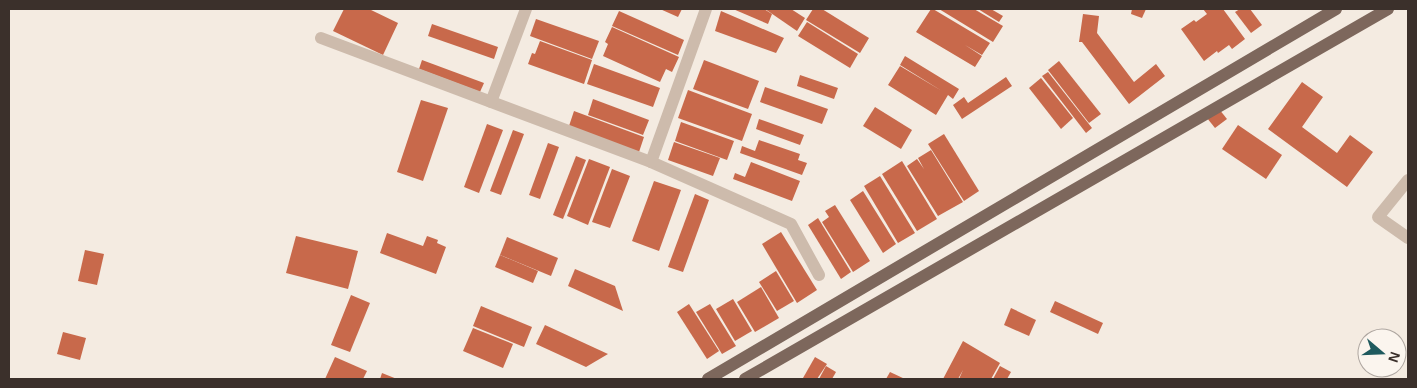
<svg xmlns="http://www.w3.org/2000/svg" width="1417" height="388" font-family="Helvetica,sans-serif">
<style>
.building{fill:#c8694b}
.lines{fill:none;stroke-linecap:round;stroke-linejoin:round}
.minor{stroke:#cdbbac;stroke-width:12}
.primary{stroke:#7d675c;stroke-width:12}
</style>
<rect width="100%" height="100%" fill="#f4ebe1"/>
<g class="building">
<polygon points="344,9 369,9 398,23 383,55 333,31"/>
<polygon points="660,9 682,9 678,17"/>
<polygon points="733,9 764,9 772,14 768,24"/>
<polygon points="765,9 791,9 805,18 797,31"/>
<polygon points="813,9 822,9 869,38 860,53 806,20"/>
<polygon points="931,9 933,9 990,43 982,55 965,45 982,56 975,67 916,32"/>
<polygon points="939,9 974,9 1003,26 993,42"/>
<polygon points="978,9 991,9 1003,16 999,22"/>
<polygon points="1132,9 1146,9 1142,18 1131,14"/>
<polygon points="1203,9 1223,9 1245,39 1232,49 1229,45 1218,53 1217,51 1204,61 1181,29 1194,20 1196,22 1207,14"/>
<polygon points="1240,9 1250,9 1262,25 1251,33 1235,12"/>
<polygon points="619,11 684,40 678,55 612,26"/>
<polygon points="721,11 784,38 776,53 715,31"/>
<polygon points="1083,14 1099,16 1097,33 1134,82 1156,64 1165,76 1129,104 1082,42 1079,42"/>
<polygon points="536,19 599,41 592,59 530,36"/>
<polygon points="807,22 858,54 850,68 798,36"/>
<polygon points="432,24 498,47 494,59 428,36"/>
<polygon points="612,27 679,57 672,72 666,69 660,82 603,56 608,44 605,42"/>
<polygon points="540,41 592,60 584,84 528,64 532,53 535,54"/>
<polygon points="905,56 959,89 953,99 948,95 936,115 888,85 900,66 942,91 900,65"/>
<polygon points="422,60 484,83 480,92 419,69"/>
<polygon points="704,60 759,81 748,109 693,89"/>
<polygon points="1059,61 1101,114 1089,123 1048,70"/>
<polygon points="594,64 660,88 653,107 587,84"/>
<polygon points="1048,72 1092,128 1086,133 1042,76"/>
<polygon points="800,75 838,88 834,99 797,86"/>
<polygon points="1006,77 1012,86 962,119 953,105 964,97 968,103"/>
<polygon points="1041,78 1073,118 1061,129 1029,88"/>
<polygon points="1302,82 1323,97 1302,127 1337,153 1350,135 1373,152 1347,187 1268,129"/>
<polygon points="765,87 828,109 822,124 760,102"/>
<polygon points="688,90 752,114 742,141 678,118"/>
<polygon points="593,99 649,120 643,135 588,115"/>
<polygon points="421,100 448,108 423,181 397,172"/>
<polygon points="875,107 912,130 901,149 863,126"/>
<polygon points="1219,109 1227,119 1215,128 1207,118"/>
<polygon points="574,111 644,137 639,152 569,126"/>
<polygon points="759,119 804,135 800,145 756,129"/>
<polygon points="681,122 734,141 727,160 675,141"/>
<polygon points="487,124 503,130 479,193 464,187"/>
<polygon points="1238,125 1282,155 1266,179 1222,149"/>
<polygon points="513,130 524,134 501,195 490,191"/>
<polygon points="944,134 979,191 964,201 928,144"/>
<polygon points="759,140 800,154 798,160 807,163 802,175 740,153 742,146 755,151"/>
<polygon points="674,142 720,158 713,176 668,160"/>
<polygon points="548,143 559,147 540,199 529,195"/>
<polygon points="931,150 963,202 938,216 907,166 917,159 924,169 918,158"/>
<polygon points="576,156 586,160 563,219 553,215"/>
<polygon points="589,159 610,167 588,225 567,216"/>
<polygon points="902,161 937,219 917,231 882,174"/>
<polygon points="751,162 800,181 792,201 733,179 735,173 745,177"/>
<polygon points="612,169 630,176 610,228 592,222"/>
<polygon points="880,176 915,233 898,243 864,186"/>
<polygon points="654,181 681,190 659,251 632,241"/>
<polygon points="863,191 896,244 883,253 850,200"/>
<polygon points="695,194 709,200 683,272 668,267"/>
<polygon points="835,205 870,261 853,272 822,222 829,217 825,211"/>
<polygon points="818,218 851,272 841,279 808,225"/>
<polygon points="781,232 817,290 797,303 762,244"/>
<polygon points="387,233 423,246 427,236 438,240 437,243 446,247 436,274 380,253"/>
<polygon points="296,236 358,251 348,289 286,273"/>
<polygon points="507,237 558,258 551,276 500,255"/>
<polygon points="85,250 104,254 97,285 78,281"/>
<polygon points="500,255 538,271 533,283 495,267"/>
<polygon points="575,269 615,286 623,311 568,286"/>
<polygon points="776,271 794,301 777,311 759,282"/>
<polygon points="761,287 779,318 755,332 737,302"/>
<polygon points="351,295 370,303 350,352 331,345"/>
<polygon points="733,299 752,331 735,341 716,309"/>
<polygon points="1055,301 1103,323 1098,334 1050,312"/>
<polygon points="689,304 719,351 707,359 677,312"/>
<polygon points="710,304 736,346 722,354 696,312"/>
<polygon points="481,306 532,327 524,347 473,326"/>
<polygon points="1011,308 1036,320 1029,336 1004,325"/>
<polygon points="545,325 608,354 586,367 536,344"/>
<polygon points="473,328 513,344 503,368 463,351"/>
<polygon points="63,332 86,338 80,360 57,354"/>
<polygon points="963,341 1000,363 991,379 959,379 963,370 958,379 943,379"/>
<polygon points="335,357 367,371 363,379 325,379"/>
<polygon points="815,357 827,364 817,379 804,379 803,378"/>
<polygon points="826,366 836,372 832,379 819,379"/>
<polygon points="1000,366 1011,372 1007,379 993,379"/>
<polygon points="890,372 905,379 886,379"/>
<polygon points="382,373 397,379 380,379"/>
</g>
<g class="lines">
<g class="minor">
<polyline points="321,38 651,162 791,224 819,275"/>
<polyline points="491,102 526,9"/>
<polyline points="651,162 706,9"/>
<polyline points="1408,180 1378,217 1408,238"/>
</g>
<g class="primary">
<polyline points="708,379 1336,9"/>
<polyline points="745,379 1388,9"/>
</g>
</g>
<rect width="1417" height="388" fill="none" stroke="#3b302b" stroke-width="20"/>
<g transform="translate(1382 353) rotate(109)"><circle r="24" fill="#fbf5ee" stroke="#aea6a0"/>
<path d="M0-4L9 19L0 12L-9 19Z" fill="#1f5a5e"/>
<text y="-8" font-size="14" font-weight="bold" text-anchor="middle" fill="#3b302b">N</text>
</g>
</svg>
